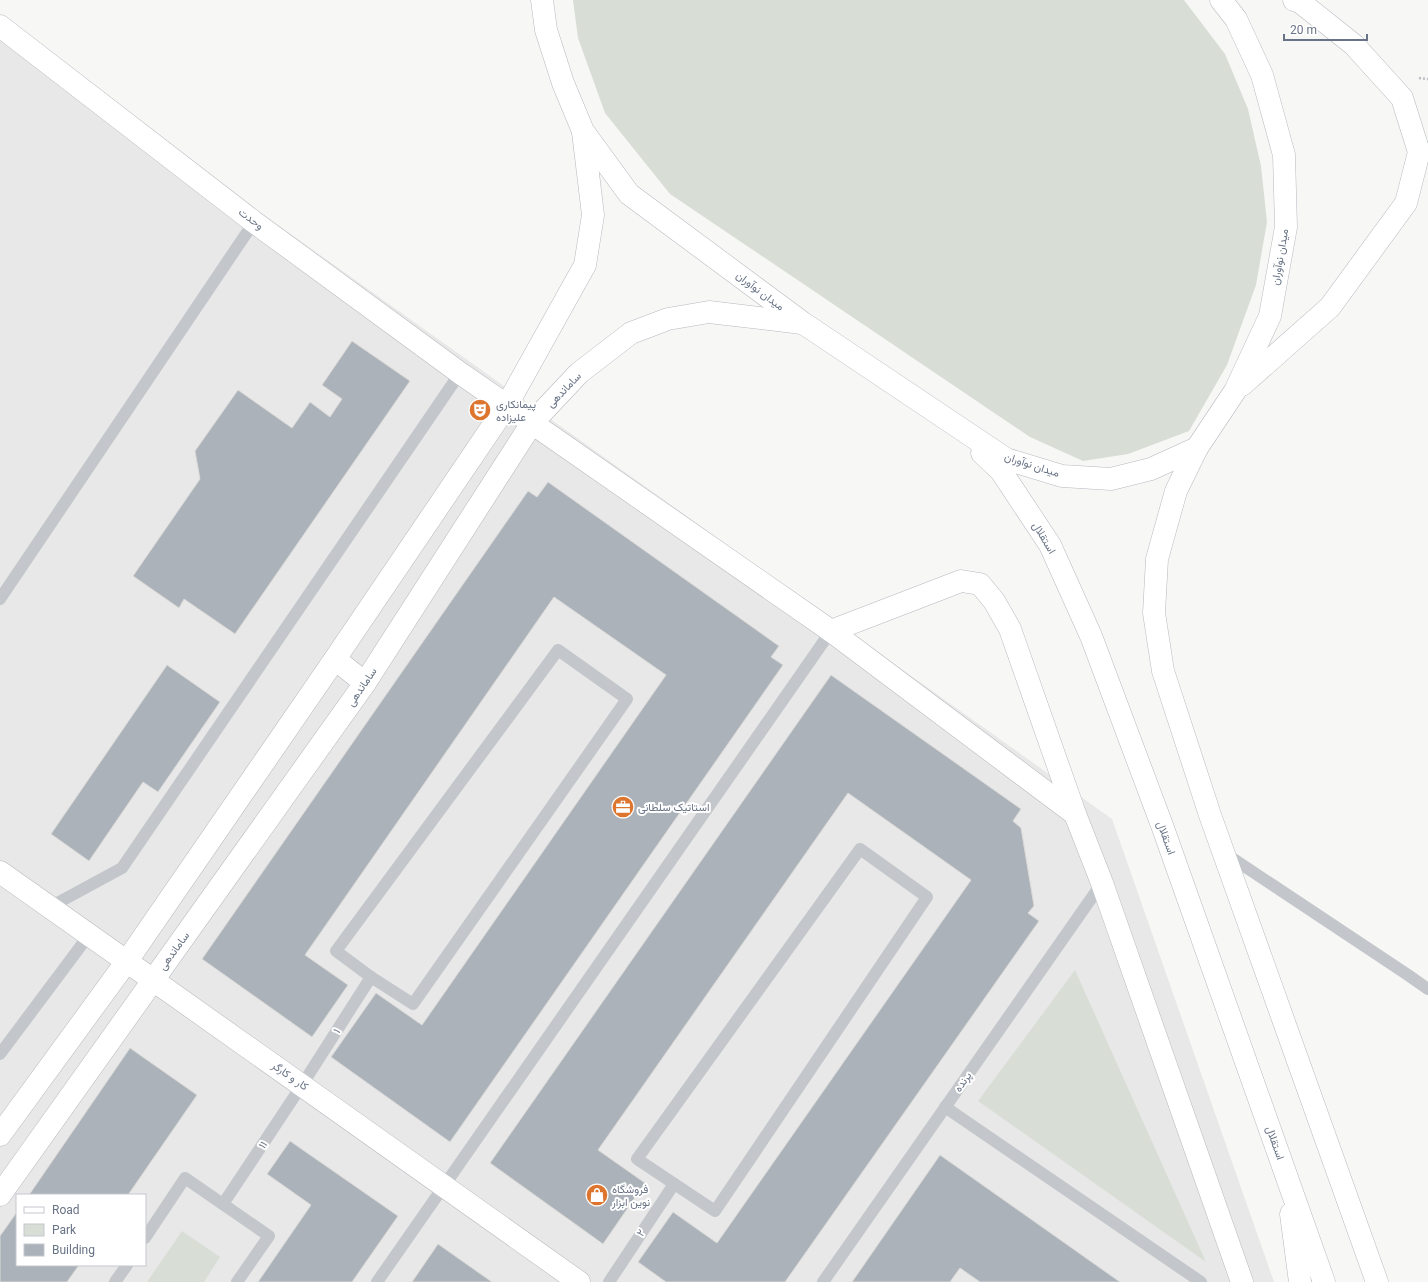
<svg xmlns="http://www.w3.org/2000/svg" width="1428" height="1282" font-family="Roboto,Vazirmatn,sans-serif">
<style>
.built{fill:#e8e8e8;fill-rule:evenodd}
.green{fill:#d8ded6}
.building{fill:#acb2b9;stroke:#d9d9d7}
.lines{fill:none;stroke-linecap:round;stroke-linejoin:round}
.secondary-casing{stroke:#b6b9bf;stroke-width:23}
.path{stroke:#bbbdc0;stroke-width:2.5;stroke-dasharray:2 2;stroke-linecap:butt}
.lane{stroke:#c3c6ca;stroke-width:12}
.secondary{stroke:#fff;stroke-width:22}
.labels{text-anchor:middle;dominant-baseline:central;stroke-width:4;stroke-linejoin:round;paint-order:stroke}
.street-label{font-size:11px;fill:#687385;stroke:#fff}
.poi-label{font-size:11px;fill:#687385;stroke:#fff;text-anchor:start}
</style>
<rect width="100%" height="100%" fill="#f7f7f5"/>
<path class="built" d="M0,27L1112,819L1274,1282H0ZM17,1195H145V1265H17Z"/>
<g class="green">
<polygon points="573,0 1184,0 1225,54 1248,109 1261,166 1267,222 1256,285 1227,365 1189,431 1128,454 1083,461 1030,437 670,194 605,113 578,38"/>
<polygon points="1075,970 1206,1262 978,1101"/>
<polygon points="182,1231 220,1257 204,1282 147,1282"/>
</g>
<g class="building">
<polygon points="352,341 410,381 235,634 184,599 179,608 133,576 200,479 195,451 238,390 292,428 310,402 330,417 342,399 322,385"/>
<polygon points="548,482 779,646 771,657 783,665 450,1142 331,1057 376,993 422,1025 666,675 554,597 305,955 348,985 312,1037 202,959 528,491 537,497"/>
<polygon points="167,665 220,702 158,792 143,782 89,861 51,834"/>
<polygon points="831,675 1021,809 1013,821 1021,828 1034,906 1028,913 1039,921 785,1282 666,1282 638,1262 673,1212 717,1243 971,880 848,793 598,1150 645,1183 603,1244 490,1163"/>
<polygon points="130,1048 197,1095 128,1195 29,1195"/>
<polygon points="290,1141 398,1216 352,1282 258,1282 311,1205 267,1174"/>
<polygon points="940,1155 1120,1282 980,1282 960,1268 950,1282 852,1282"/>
<polygon points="17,1212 17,1265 79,1265 67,1282 0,1282 0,1236"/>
<polygon points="438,1244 492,1282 412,1282"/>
</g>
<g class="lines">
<g class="secondary-casing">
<g id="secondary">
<polyline points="542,0 546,30 563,83 583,131 629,194 803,323 1006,459 1062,476 1111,479 1151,469 1197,448 1235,391 1270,316 1286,227 1284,155 1262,75 1236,19 1221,0"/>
<polyline points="0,26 254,222 460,373 831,631 961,581 980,584 994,601 1010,629 1075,814 1102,883 1242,1282"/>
<polyline points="1242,385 1330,307 1406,203 1419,152 1402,98 1354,45 1300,2 1294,0"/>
<polyline points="1197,448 1176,491 1157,559 1154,613 1163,671 1210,815 1377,1282"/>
<polyline points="982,453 1001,471 1050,545 1091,636 1163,828 1324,1282"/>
<polyline points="831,631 1075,814"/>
<polyline points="335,659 365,683"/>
<polyline points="0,872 153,980 579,1282"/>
<polyline points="0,1135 127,961 335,659 507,405 585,265 593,215 583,132"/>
<polyline points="0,1195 365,683 532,423 579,373 631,333 668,319 709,312 802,323"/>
<polyline points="1291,1214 1300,1282"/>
</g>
</g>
<polyline class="path" points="1419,78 1428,79"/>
<g class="lane">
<polyline points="0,599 254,222"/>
<polygon points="558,650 627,699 413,1004 371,977 336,951"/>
<polygon points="860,849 927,897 715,1211 637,1159"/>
<polyline points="1226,854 1408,975 1428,989"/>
<polyline points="50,907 122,868 460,373"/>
<polyline points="0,1054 89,935"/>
<polyline points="945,1107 1201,1282"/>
<polyline points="223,1204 302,1085 371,977"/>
<polyline points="145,1238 185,1178 269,1236 237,1282"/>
<polyline points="115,1282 127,1265"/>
<polyline points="377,1282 831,631"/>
<polyline points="609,1282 674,1184"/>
<polyline points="823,1282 1102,883"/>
</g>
<use href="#secondary" class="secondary"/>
</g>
<defs>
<g id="theatre-disc" transform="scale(1.15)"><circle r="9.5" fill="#dd752f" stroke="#fff"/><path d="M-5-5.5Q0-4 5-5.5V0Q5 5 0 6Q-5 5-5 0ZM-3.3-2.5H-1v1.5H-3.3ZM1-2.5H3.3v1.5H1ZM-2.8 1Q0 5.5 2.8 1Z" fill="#fff"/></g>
<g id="office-disc" transform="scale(1.15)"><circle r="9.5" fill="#dd752f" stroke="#fff"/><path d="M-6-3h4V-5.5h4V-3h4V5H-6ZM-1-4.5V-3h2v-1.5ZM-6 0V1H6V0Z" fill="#fff"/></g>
<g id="shop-disc" transform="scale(1.15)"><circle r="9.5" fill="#dd752f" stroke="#fff"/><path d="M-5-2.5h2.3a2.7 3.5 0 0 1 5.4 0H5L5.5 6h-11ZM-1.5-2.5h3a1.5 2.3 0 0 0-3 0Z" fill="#fff"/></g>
</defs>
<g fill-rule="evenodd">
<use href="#theatre-disc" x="480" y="410"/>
<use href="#office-disc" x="623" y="807"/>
<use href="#shop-disc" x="597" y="1195"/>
</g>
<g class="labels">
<g class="street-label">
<text transform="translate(251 219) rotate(37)">وحدت</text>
<text transform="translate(1280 257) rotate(-80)">میدان نوآوران</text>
<text transform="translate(760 291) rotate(37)">میدان نوآوران</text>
<text transform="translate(564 390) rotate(-46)">ساماندهی</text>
<text transform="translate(1032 465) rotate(18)">میدان نوآوران</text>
<text transform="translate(1044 538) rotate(59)">استقلال</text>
<text transform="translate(362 687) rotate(-56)">ساماندهی</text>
<text transform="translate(1166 838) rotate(70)">استقلال</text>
<text transform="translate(174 951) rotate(-54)">ساماندهی</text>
<text transform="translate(337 1031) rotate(-58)">۱</text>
<text transform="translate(290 1076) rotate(35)">کار و کارگر</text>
<text transform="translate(963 1082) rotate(-55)">پرنده</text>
<text transform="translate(1275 1143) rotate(71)">استقلال</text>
<text transform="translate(263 1145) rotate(-56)">۱۱</text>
<text transform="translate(641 1233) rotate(-57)">۲</text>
</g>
<g class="poi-label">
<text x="496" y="404">پیمانکاری<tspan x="496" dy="13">علیزاده</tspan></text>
<text x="638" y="807">استاتیک سلطانی</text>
<text x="612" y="1189">فروشگاه<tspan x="612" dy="13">نوین ابزار</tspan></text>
</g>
</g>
<rect x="16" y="1194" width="130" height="72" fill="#ffffff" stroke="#c3c7ce"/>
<rect x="24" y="1207" width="20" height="6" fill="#ffffff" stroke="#c3c7ce"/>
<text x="52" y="1214" font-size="12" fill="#687385">Road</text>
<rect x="24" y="1224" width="20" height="12" fill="#d8ded6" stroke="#c3c7ce"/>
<text x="52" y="1234" font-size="12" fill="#687385">Park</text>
<rect x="24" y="1244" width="20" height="12" fill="#acb2b9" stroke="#c3c7ce"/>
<text x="52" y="1254" font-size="12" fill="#687385">Building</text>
<path d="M1284 34v6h83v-6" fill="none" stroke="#687385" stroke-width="2"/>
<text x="1290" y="34" font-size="12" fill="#687385" stroke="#ffffff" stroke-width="3" paint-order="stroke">20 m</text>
</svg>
